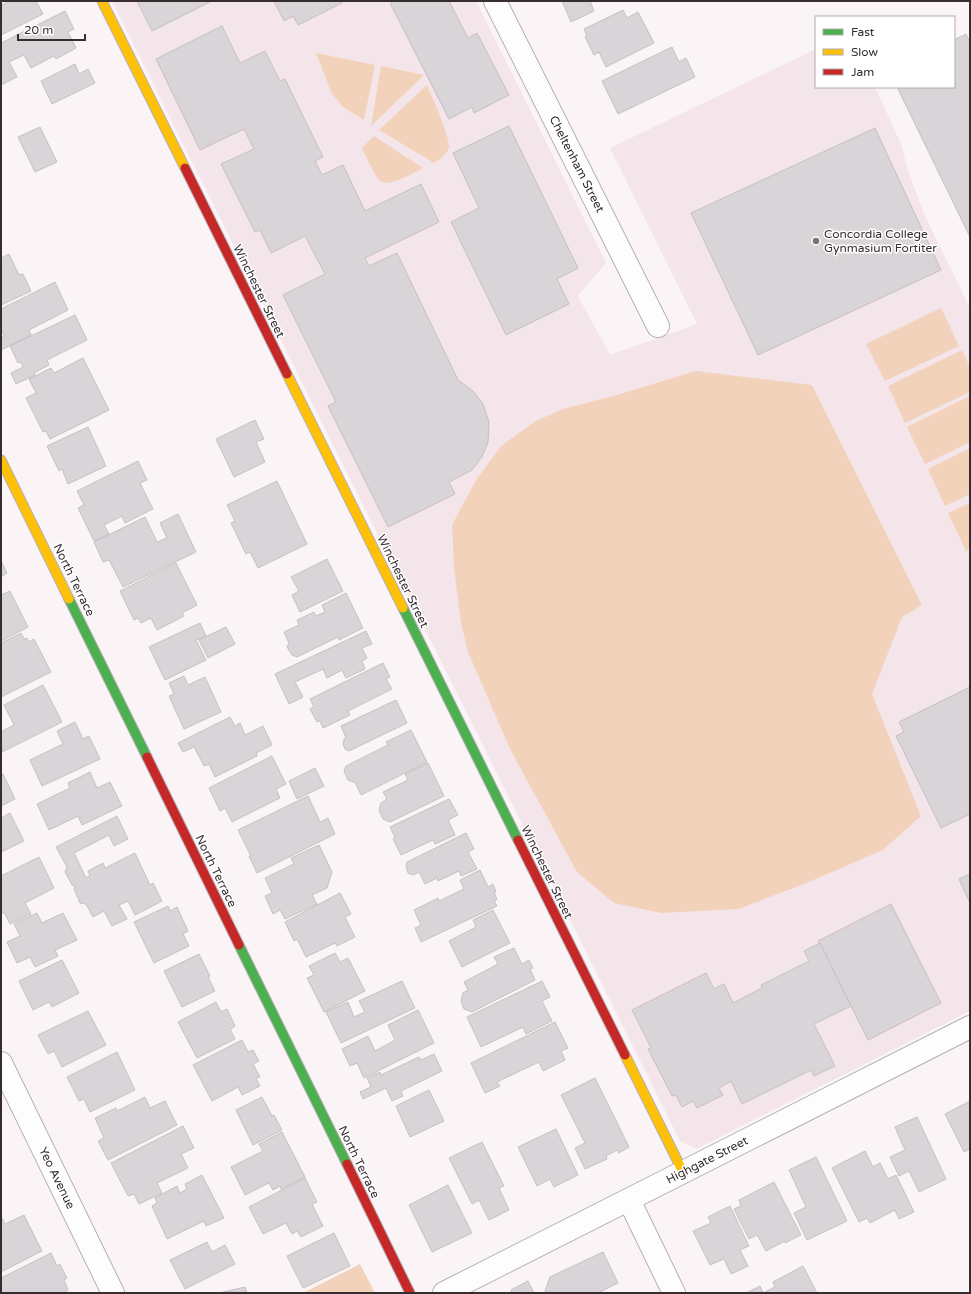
<svg xmlns="http://www.w3.org/2000/svg" width="971" height="1294" font-family="'Varela Round',sans-serif">
<style>
.built{fill:#f4e5ea}
.green{fill:#f3d2bc}
.building{fill:#d8d4d7;stroke:#c5c0c4}
.lines{fill:none;stroke-linecap:round;stroke-linejoin:round}
.street-casing{stroke:#b6b0b2;stroke-width:24}
.fast-casing{stroke:#b6b0b2;stroke-width:11}
.slow-casing{stroke:#b6b0b2;stroke-width:11}
.jam-casing{stroke:#b6b0b2;stroke-width:11}
.street{stroke:#fefdfe;stroke-width:22}
.fast{stroke:#4caf50;stroke-width:9}
.slow{stroke:#ffc107;stroke-width:9}
.jam{stroke:#c62828;stroke-width:9}
.poi-dot{fill:#7a7375;stroke:#fff;stroke-width:1.5}
.labels{text-anchor:middle;dominant-baseline:central;stroke-width:3;stroke-linejoin:round;paint-order:stroke}
.street-label{font-size:12px;fill:#352d30;stroke:#fff}
.poi-label{font-size:12px;fill:#352d30;stroke:#fff;text-anchor:start}
</style>
<rect width="100%" height="100%" fill="#faf4f6"/>
<polygon class="built" points="112,1 476,1 606,263 578,296 610,355 697,324 610,148 816,49 816,87 875,87 901,144 908,170 924,214 970,308 970,1011 696,1149 680,1141"/>
<g class="green">
<polygon points="316,53 375,65 364,120 343,107 332,94"/>
<polygon points="381,66 424,75 371,126"/>
<path d="M427,85C432,97 450,137 449,147C447,155 440,159 434,163L379,130Z"/>
<path d="M374,136L423,168C413,173 389,188 380,181C375,177 365,154 362,148Z"/>
<polygon points="941,308 959,346 885,381 866,344"/>
<polygon points="962,350 970,367 970,392 905,423 888,386"/>
<polygon points="696,371 812,385 922,605 902,617 872,694 921,816 883,850 811,881 739,909 661,913 614,903 577,872 510,749 468,652 461,623 454,568 452,525 476,480 501,446 536,421 563,409 610,397"/>
<polygon points="970,396 970,442 925,464 907,427"/>
<polygon points="970,448 970,494 945,506 928,469"/>
<polygon points="970,503 970,549 966,551 948,513"/>
<polygon points="360,1264 375,1293 303,1293"/>
</g>
<g class="building">
<polygon points="5,1 36,1 43,14 1,35 1,5 6,3"/>
<polygon points="137,1 212,1 152,31"/>
<polygon points="274,1 341,1 342,3 298,25 293,16 284,21"/>
<polygon points="391,1 449,1 468,38 477,33 509,95 474,113 472,107 449,119 391,5"/>
<polygon points="562,1 590,1 594,11 571,22"/>
<polygon points="623,10 627,18 638,12 654,43 606,67 599,52 594,55 585,37 587,36 584,29"/>
<polygon points="65,11 74,29 68,32 76,48 56,59 54,56 31,68 24,55 9,62 17,77 1,85 1,43"/>
<polygon points="222,26 240,63 265,51 280,81 285,79 323,157 315,161 322,175 343,165 365,211 421,184 439,222 365,258 369,266 397,253 458,380 473,391 483,404 489,422 488,442 482,457 472,470 449,482 455,494 388,527 328,406 336,402 283,295 325,274 305,236 271,253 260,230 255,232 221,164 254,149 244,129 200,150 156,59"/>
<polygon points="966,34 970,43 970,237 897,87 954,87 954,40"/>
<polygon points="672,47 679,62 686,58 695,77 618,114 602,81"/>
<polygon points="75,64 79,74 88,69 95,83 52,104 41,81"/>
<polygon points="509,126 578,268 557,279 569,304 506,335 451,222 479,208 453,153"/>
<polygon points="40,127 57,162 35,172 18,137"/>
<polygon points="875,128 941,270 758,355 691,213"/>
<polygon points="9,254 19,275 23,274 31,291 1,305 1,258"/>
<polygon points="55,282 68,310 29,330 31,335 1,350 1,337 4,336 1,329 1,309"/>
<polygon points="75,315 87,340 47,360 49,365 34,373 35,375 16,384 11,373 23,367 21,362 18,363 10,346"/>
<polygon points="83,358 109,410 50,439 46,431 43,432 26,398 36,393 29,379 51,368 54,373"/>
<polygon points="255,420 264,439 256,442 265,462 234,477 216,439"/>
<polygon points="88,427 106,466 68,484 62,469 59,471 47,446"/>
<polygon points="138,461 147,480 140,483 153,509 125,523 122,516 104,525 109,534 94,541 78,508 84,505 77,491"/>
<polygon points="277,481 307,544 258,568 250,552 246,554 231,523 235,521 227,505"/>
<polygon points="178,514 196,552 123,587 109,560 103,562 94,542 145,517 157,542 167,538 160,523"/>
<polygon points="327,559 343,591 300,612 292,595 299,591 291,577"/>
<polygon points="1,561 7,573 1,577"/>
<polygon points="176,563 197,605 182,613 184,616 157,630 151,618 141,623 138,618 134,620 120,591"/>
<polygon points="10,591 28,627 1,641 1,595"/>
<polygon points="346,593 363,628 339,640 338,637 297,657 292,655 287,647 289,643 284,632 299,625 297,620 314,612 316,616 325,612 322,605"/>
<polygon points="200,623 206,636 196,640 206,660 165,680 149,647"/>
<polygon points="226,627 235,644 208,658 199,640"/>
<polygon points="366,631 372,644 362,648 367,658 362,661 365,669 346,678 342,670 327,678 323,669 295,682 303,697 289,704 275,674"/>
<polygon points="21,633 24,639 27,638 29,642 34,639 51,672 1,697 1,643"/>
<polygon points="383,663 390,677 386,679 392,689 348,711 350,715 323,728 320,721 317,722 310,709 314,707 310,699"/>
<polygon points="184,676 188,685 205,677 221,712 184,729 169,696 174,694 169,683"/>
<polygon points="43,685 62,722 2,752 1,732 14,725 4,705"/>
<polygon points="970,687 970,814 941,828 896,736 904,732 899,722"/>
<polygon points="396,700 407,723 349,751 345,749 343,744 344,739 346,738 341,726"/>
<polygon points="230,717 235,726 240,723 245,735 263,726 272,745 256,753 257,756 215,777 209,764 204,766 194,747 183,752 178,743"/>
<polygon points="75,722 83,739 89,736 100,759 42,786 30,760 63,744 57,731"/>
<polygon points="411,730 427,762 361,795 355,782 353,782 348,780 344,771 346,766 388,745 386,742"/>
<polygon points="272,756 286,784 276,789 280,798 232,822 225,808 220,811 209,788"/>
<polygon points="428,763 444,796 390,822 383,819 379,810 381,803 387,799 383,792 408,780 405,774"/>
<polygon points="315,768 324,786 297,799 289,781"/>
<polygon points="90,772 97,788 110,782 122,806 82,825 78,816 49,830 37,804 70,788 68,783"/>
<polygon points="3,774 15,799 1,806 1,775"/>
<polygon points="308,796 320,822 328,818 335,834 257,873 249,856 251,856 238,830"/>
<polygon points="449,799 458,815 448,820 455,835 435,844 433,840 401,855 393,839 395,837 390,827"/>
<polygon points="10,813 24,841 1,852 1,818"/>
<polygon points="117,816 128,839 114,846 109,835 74,853 86,878 90,875 88,871 103,863 105,868 135,853 150,885 153,883 162,901 135,915 128,901 119,905 127,919 112,926 104,911 93,917 86,904 80,903 74,889 75,886 72,885 65,872 67,867 56,847"/>
<polygon points="466,833 474,849 468,852 477,869 461,876 459,871 438,881 437,878 425,884 419,872 413,875 408,873 406,866 407,862"/>
<polygon points="319,845 332,872 327,888 312,895 317,904 285,919 280,910 273,914 265,896 272,893 265,878 294,864 291,858"/>
<polygon points="39,857 54,888 25,903 31,914 10,924 4,912 1,914 1,876"/>
<polygon points="480,870 488,887 493,884 496,892 494,893 497,899 494,901 497,906 421,942 415,928 421,925 414,910 438,898 439,901 464,889 460,880"/>
<polygon points="970,874 970,903 959,879"/>
<polygon points="340,893 351,914 345,917 355,937 337,946 335,943 306,957 297,939 294,941 285,922"/>
<polygon points="891,904 941,1003 868,1040 818,941"/>
<polygon points="168,906 170,911 177,907 188,931 183,934 189,946 154,963 134,922"/>
<polygon points="493,910 510,943 462,967 449,941 476,927 473,920"/>
<polygon points="37,913 42,923 63,913 77,940 55,950 58,956 35,967 30,957 17,963 7,942 20,936 14,924"/>
<polygon points="820,943 851,1006 814,1024 835,1066 814,1076 811,1070 742,1104 731,1081 719,1088 723,1095 697,1108 693,1101 682,1107 676,1095 672,1096 648,1049 651,1048 632,1010 706,973 714,989 724,984 733,1003 762,988 761,985 809,961 804,951"/>
<polygon points="514,948 522,964 529,960 533,968 530,969 535,980 472,1012 464,1009 461,1001 463,993 468,990 464,982 498,964 494,957"/>
<polygon points="335,953 340,962 348,958 365,991 324,1012 307,978 314,975 309,966"/>
<polygon points="199,954 210,976 208,977 215,991 182,1007 164,971"/>
<polygon points="62,960 79,993 52,1007 49,1002 33,1010 19,981"/>
<polygon points="402,981 415,1008 341,1043 326,1012 348,1002 354,1017 365,1012 359,1001"/>
<polygon points="542,981 550,997 542,1001 552,1021 526,1034 523,1027 481,1047 467,1017"/>
<polygon points="216,1002 221,1012 227,1009 235,1026 230,1029 235,1039 197,1058 178,1022"/>
<polygon points="418,1010 434,1043 364,1078 357,1063 350,1066 342,1049 368,1036 375,1051 395,1040 388,1025"/>
<polygon points="88,1011 106,1045 62,1067 54,1051 48,1054 38,1035"/>
<polygon points="555,1022 568,1048 561,1051 565,1060 543,1071 539,1062 497,1082 500,1086 485,1093 471,1063"/>
<polygon points="242,1040 248,1052 253,1050 259,1061 253,1064 260,1077 256,1078 260,1086 242,1095 238,1087 212,1101 193,1065"/>
<polygon points="117,1052 135,1090 90,1112 84,1099 79,1101 67,1077"/>
<polygon points="434,1054 442,1071 401,1091 403,1096 392,1101 386,1088 363,1099 360,1092 371,1087 367,1078 380,1072 381,1075 419,1057 421,1060"/>
<polygon points="595,1078 629,1147 619,1153 617,1150 606,1156 607,1159 585,1169 575,1148 585,1143 561,1095"/>
<polygon points="429,1090 444,1121 410,1137 396,1106"/>
<polygon points="145,1097 150,1108 165,1101 177,1125 108,1160 98,1141 104,1138 95,1118 116,1108 117,1111"/>
<polygon points="262,1097 272,1116 274,1115 282,1130 253,1145 236,1110"/>
<polygon points="970,1101 970,1149 964,1152 945,1114"/>
<polygon points="917,1117 946,1179 919,1192 909,1171 899,1176 890,1157 905,1150 895,1127"/>
<polygon points="183,1126 194,1148 181,1154 188,1168 157,1183 162,1193 139,1204 134,1194 128,1196 111,1163"/>
<polygon points="556,1129 578,1175 554,1187 550,1179 537,1186 518,1147"/>
<polygon points="282,1132 305,1177 281,1189 280,1186 273,1190 269,1183 245,1195 231,1167 263,1151 259,1144"/>
<polygon points="482,1142 504,1186 499,1188 509,1210 489,1220 479,1200 472,1204 449,1158"/>
<polygon points="865,1151 873,1167 880,1163 888,1179 896,1175 914,1212 899,1219 895,1210 870,1223 867,1218 859,1222 832,1168"/>
<polygon points="816,1157 847,1221 807,1240 794,1213 806,1207 789,1170"/>
<polygon points="202,1175 224,1218 206,1226 204,1221 167,1239 152,1206 157,1203 155,1198 177,1186 180,1193 187,1189 185,1184"/>
<polygon points="305,1178 317,1202 312,1204 323,1226 301,1237 297,1231 292,1234 286,1223 263,1234 249,1207"/>
<polygon points="774,1182 801,1235 785,1243 785,1241 766,1251 757,1235 749,1239 734,1209 741,1206 739,1200"/>
<polygon points="448,1185 472,1233 432,1252 409,1205"/>
<polygon points="730,1206 749,1246 740,1250 748,1266 731,1274 724,1259 710,1265 693,1231 711,1223 708,1217"/>
<polygon points="24,1215 42,1251 1,1272 1,1219 2,1218 5,1224"/>
<polygon points="334,1233 350,1266 303,1288 287,1256"/>
<polygon points="207,1242 212,1252 225,1245 235,1264 185,1289 170,1260"/>
<polygon points="603,1252 618,1283 598,1293 546,1293 545,1291 550,1277"/>
<polygon points="51,1253 57,1266 60,1264 67,1278 64,1280 68,1290 63,1293 1,1293 1,1278"/>
<polygon points="803,1266 817,1293 746,1293 760,1286 763,1293 775,1287 773,1282"/>
<polygon points="528,1281 534,1293 512,1293 511,1290"/>
<polygon points="245,1287 247,1293 219,1293"/>
</g>
<g class="lines">
<g class="street-casing">
<g id="street">
<polyline points="495,1 658,326"/>
<polyline points="1,1063 113,1293"/>
<polyline points="629,1200 674,1293"/>
<polyline points="444,1293 970,1027"/>
</g>
</g>
<g class="fast-casing">
<g id="fast">
<polyline points="69,599 147,757"/>
<polyline points="403,608 518,840"/>
<polyline points="239,945 347,1164"/>
</g>
</g>
<g class="slow-casing">
<g id="slow">
<polyline points="102,1 185,168"/>
<polyline points="287,374 403,608"/>
<polyline points="1,460 69,599"/>
<polyline points="625,1055 683,1172"/>
</g>
</g>
<g class="jam-casing">
<g id="jam">
<polyline points="185,168 287,374"/>
<polyline points="147,757 239,945"/>
<polyline points="518,840 625,1055"/>
<polyline points="347,1164 410,1293"/>
</g>
</g>
<use href="#street" class="street"/>
<use href="#fast" class="fast"/>
<use href="#slow" class="slow"/>
<use href="#jam" class="jam"/>
</g>
<circle class="poi-dot" cx="816" cy="241" r="4"/>
<g class="labels">
<g class="street-label">
<text transform="translate(577 164) rotate(63)">Cheltenham Street</text>
<text transform="translate(259 291) rotate(64)">Winchester Street</text>
<text transform="translate(74 580) rotate(64)">North Terrace</text>
<text transform="translate(403 581) rotate(64)">Winchester Street</text>
<text transform="translate(216 871) rotate(64)">North Terrace</text>
<text transform="translate(547 872) rotate(64)">Winchester Street</text>
<text transform="translate(707 1160) rotate(-27)">Highgate Street</text>
<text transform="translate(359 1162) rotate(64)">North Terrace</text>
<text transform="translate(57 1178) rotate(64)">Yeo Avenue</text>
</g>
<g class="poi-label">
<text x="824" y="234">Concordia College<tspan x="824" dy="14">Gynmasium Fortiter</tspan></text>
</g>
</g>
<rect width="971" height="1294" fill="none" stroke="#352d30" stroke-width="4"/>
<rect x="815" y="16" width="140" height="72" fill="#ffffff" stroke="#aeabac"/>
<rect x="823" y="29" width="20" height="6" fill="#4caf50" stroke="#aeabac"/>
<text x="851" y="36" font-size="12" fill="#352d30">Fast</text>
<rect x="823" y="49" width="20" height="6" fill="#ffc107" stroke="#aeabac"/>
<text x="851" y="56" font-size="12" fill="#352d30">Slow</text>
<rect x="823" y="69" width="20" height="6" fill="#c62828" stroke="#aeabac"/>
<text x="851" y="76" font-size="12" fill="#352d30">Jam</text>
<path d="M18 34v6h67v-6" fill="none" stroke="#352d30" stroke-width="2"/>
<text x="24" y="34" font-size="12" fill="#352d30" stroke="#ffffff" stroke-width="3" paint-order="stroke">20 m</text>
</svg>
